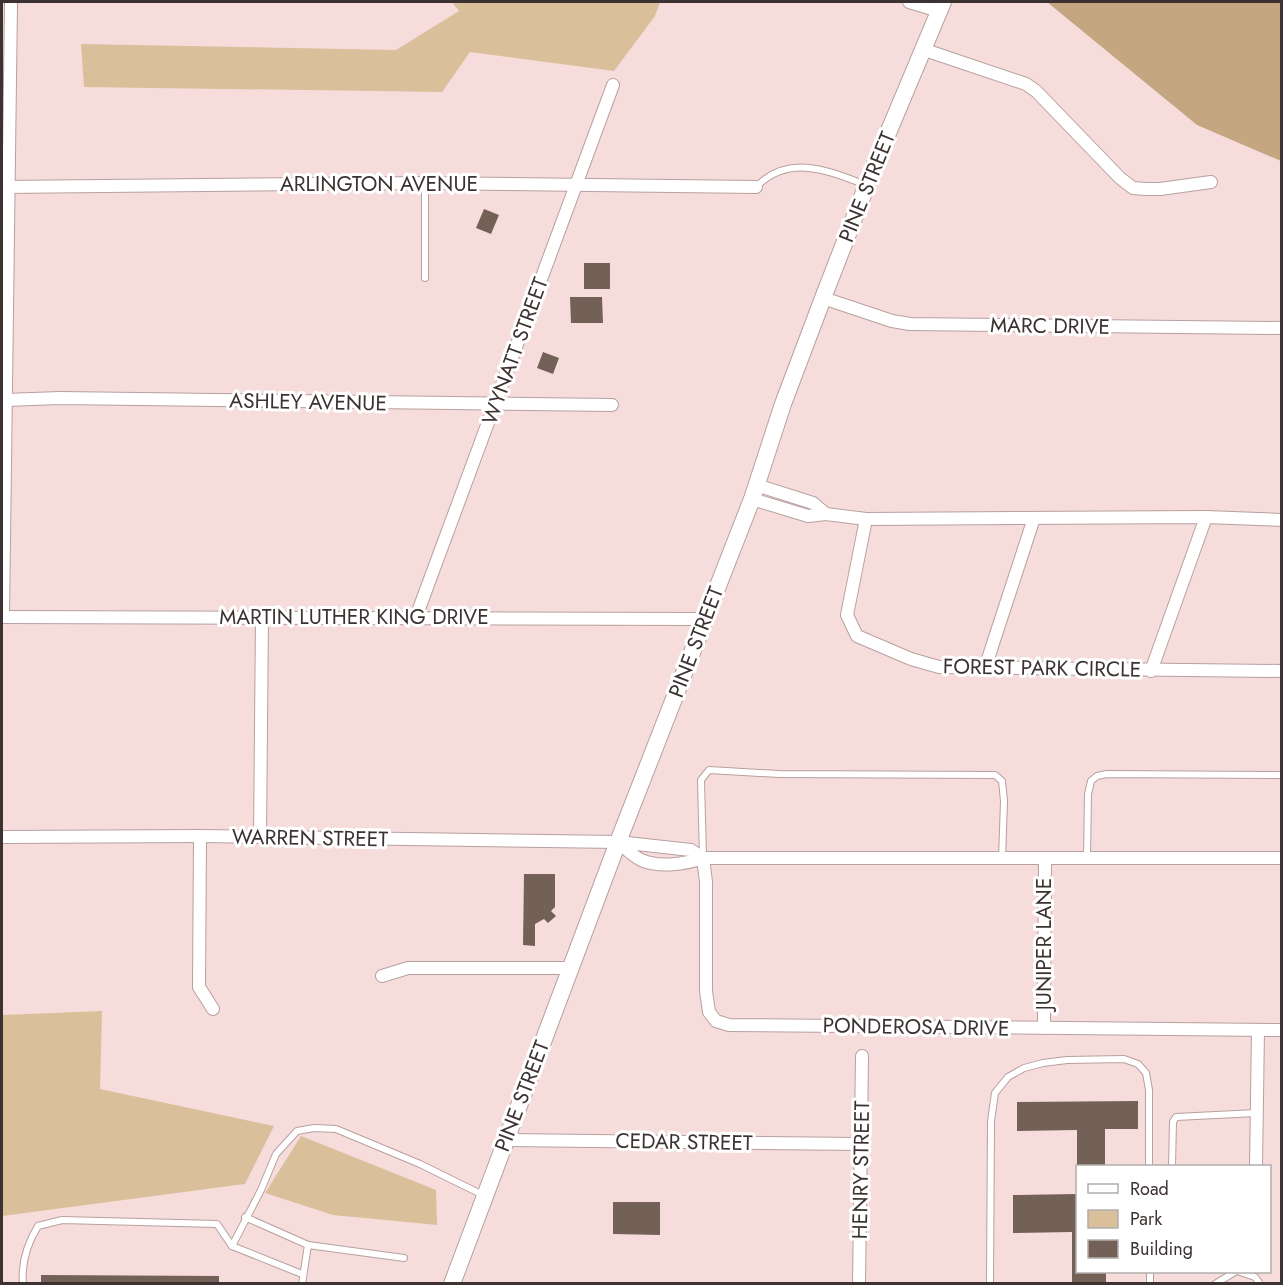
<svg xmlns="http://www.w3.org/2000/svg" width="1283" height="1285" font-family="Jost,sans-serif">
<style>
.green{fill:#dabf9b}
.forest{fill:#c4a781}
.building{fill:#736057}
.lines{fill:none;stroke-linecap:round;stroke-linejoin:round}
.lane-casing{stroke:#b8a09f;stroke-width:8}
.street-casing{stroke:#b8a09f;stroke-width:14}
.secondary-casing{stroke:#b8a09f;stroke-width:18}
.lane{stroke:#fff;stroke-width:6}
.street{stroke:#fff;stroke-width:12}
.secondary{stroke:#fff;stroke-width:16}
.labels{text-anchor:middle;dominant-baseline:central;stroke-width:6;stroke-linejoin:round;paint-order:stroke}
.street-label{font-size:21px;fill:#3b3231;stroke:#fff}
</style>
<rect width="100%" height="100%" fill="#f6dddc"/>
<g class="green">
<polygon points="452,2 660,2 655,16 614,71 470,52 442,92 84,87 81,44 396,50 459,11"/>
<polygon points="102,1011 100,1089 274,1126 245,1184 2,1216 2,1015"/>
<polygon points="301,1136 436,1190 437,1225 333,1215 265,1193"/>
</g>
<polygon class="forest" points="1047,2 1281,2 1281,161 1197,125"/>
<g class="building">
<polygon points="484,209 499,215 491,234 476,228"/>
<rect x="584" y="263" width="26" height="26"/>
<polygon points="570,297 602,297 603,323 571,323"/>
<polygon points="543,352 559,358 553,374 537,368"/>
<polygon points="524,874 555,874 555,907 551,911 556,916 548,923 544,919 535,924 535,946 523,945"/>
<polygon points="1138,1101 1138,1129 1105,1129 1105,1166 1077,1166 1077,1130 1017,1131 1017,1102"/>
<polygon points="1078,1194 1078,1272 1106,1272 1106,1284 1072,1284 1072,1232 1013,1233 1013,1195"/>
<polygon points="613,1202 660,1202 660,1235 613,1234"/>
<polygon points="41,1275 219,1276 219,1284 41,1284"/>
</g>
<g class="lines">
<g class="lane-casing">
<g id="lane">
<polyline points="425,183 425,278"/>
<path d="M756,187C789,153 829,171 866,185"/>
<polyline points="703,858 701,780 709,770 779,774 995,775 1002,781 1004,801 1002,859"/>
<polyline points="1087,858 1088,794 1091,781 1097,776 1107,774 1282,775"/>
<polyline points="1172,1166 1173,1122 1176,1117 1256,1113"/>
<polyline points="245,1217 308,1245"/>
<polyline points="232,1246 261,1190 276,1154 297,1131 314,1128 336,1129 420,1164 485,1196"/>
<polyline points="1150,1272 1150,1284"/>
<polyline points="1240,1272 1255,1277 1260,1284"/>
<path d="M23,1284C21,1262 27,1244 38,1226L62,1220L217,1224L232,1246L302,1274"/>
<polyline points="302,1284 308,1245 404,1258"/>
<polyline points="990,1284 991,1121 995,1093 1008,1077 1024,1068 1043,1063 1067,1060 1124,1059 1138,1064 1146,1073 1149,1090 1149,1166"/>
<polyline points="1215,1284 1235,1272"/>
</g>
</g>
<g class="street-casing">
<g id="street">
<polyline points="909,2 939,11"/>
<polyline points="922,49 1026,84 1036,91 1120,178 1133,188 1146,189 1160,189 1211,182"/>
<polyline points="2,187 425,183 756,187"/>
<polyline points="823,298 892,321 910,324 1282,328"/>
<polyline points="5,400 60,398 612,405"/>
<polyline points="756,485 813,503 826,514"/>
<polyline points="752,499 808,516 826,514 866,519 1206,517 1282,520"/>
<polyline points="866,519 847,615 857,636 911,659 939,667 1282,671"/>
<polyline points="2,617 706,619"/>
<polyline points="3,617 11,2"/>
<polyline points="416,617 613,85"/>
<polyline points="985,668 1034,518"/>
<polyline points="1151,671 1206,517"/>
<polyline points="200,836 199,987 213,1009"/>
<polyline points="2,837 200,836 618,842"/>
<polyline points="260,837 262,617"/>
<path d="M1282,858H703C685,864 660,868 641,860C633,856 625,848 618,842L691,850L703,858L706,882V991L709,1012L716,1021L729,1025L1282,1030"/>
<polyline points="382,976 408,968 571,968"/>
<polyline points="1044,1028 1045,859"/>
<polyline points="506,1140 861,1144"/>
<polyline points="1256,1166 1258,1030"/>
<polyline points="859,1284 862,1056"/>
</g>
</g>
<g class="secondary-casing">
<polyline id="secondary" points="452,1284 618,842 752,499 783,404 823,298 875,164 943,2"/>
</g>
<use href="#lane" class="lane"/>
<use href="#street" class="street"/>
<use href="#secondary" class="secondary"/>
</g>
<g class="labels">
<g class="street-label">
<text x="379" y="184">ARLINGTON AVENUE</text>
<text transform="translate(867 187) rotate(-68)">PINE STREET</text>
<text transform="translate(1050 326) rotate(1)">MARC DRIVE</text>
<text transform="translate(515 351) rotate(-70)">WYNATT STREET</text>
<text transform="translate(308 402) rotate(1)">ASHLEY AVENUE</text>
<text x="354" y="617">MARTIN LUTHER KING DRIVE</text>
<text transform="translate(696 642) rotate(-69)">PINE STREET</text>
<text transform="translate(1042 668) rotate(1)">FOREST PARK CIRCLE</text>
<text transform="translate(310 838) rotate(1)">WARREN STREET</text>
<text transform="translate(1044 944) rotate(-90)">JUNIPER LANE</text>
<text transform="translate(916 1027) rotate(1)">PONDEROSA DRIVE</text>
<text transform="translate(522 1096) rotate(-69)">PINE STREET</text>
<text transform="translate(684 1142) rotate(1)">CEDAR STREET</text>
<text transform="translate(861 1170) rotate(-89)">HENRY STREET</text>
</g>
</g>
<rect width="1283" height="1285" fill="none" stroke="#3b3231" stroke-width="6"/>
<rect x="1076" y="1165" width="195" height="108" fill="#ffffff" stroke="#b1adad" stroke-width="1.5"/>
<rect x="1088" y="1184" width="30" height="9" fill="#ffffff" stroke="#b1adad" stroke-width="1.5"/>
<text x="1130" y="1195" font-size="18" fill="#3b3231">Road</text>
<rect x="1088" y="1210" width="30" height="18" fill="#dabf9b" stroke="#b1adad" stroke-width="1.5"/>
<text x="1130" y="1225" font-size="18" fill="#3b3231">Park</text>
<rect x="1088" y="1240" width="30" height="18" fill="#736057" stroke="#b1adad" stroke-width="1.5"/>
<text x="1130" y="1255" font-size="18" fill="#3b3231">Building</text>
</svg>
